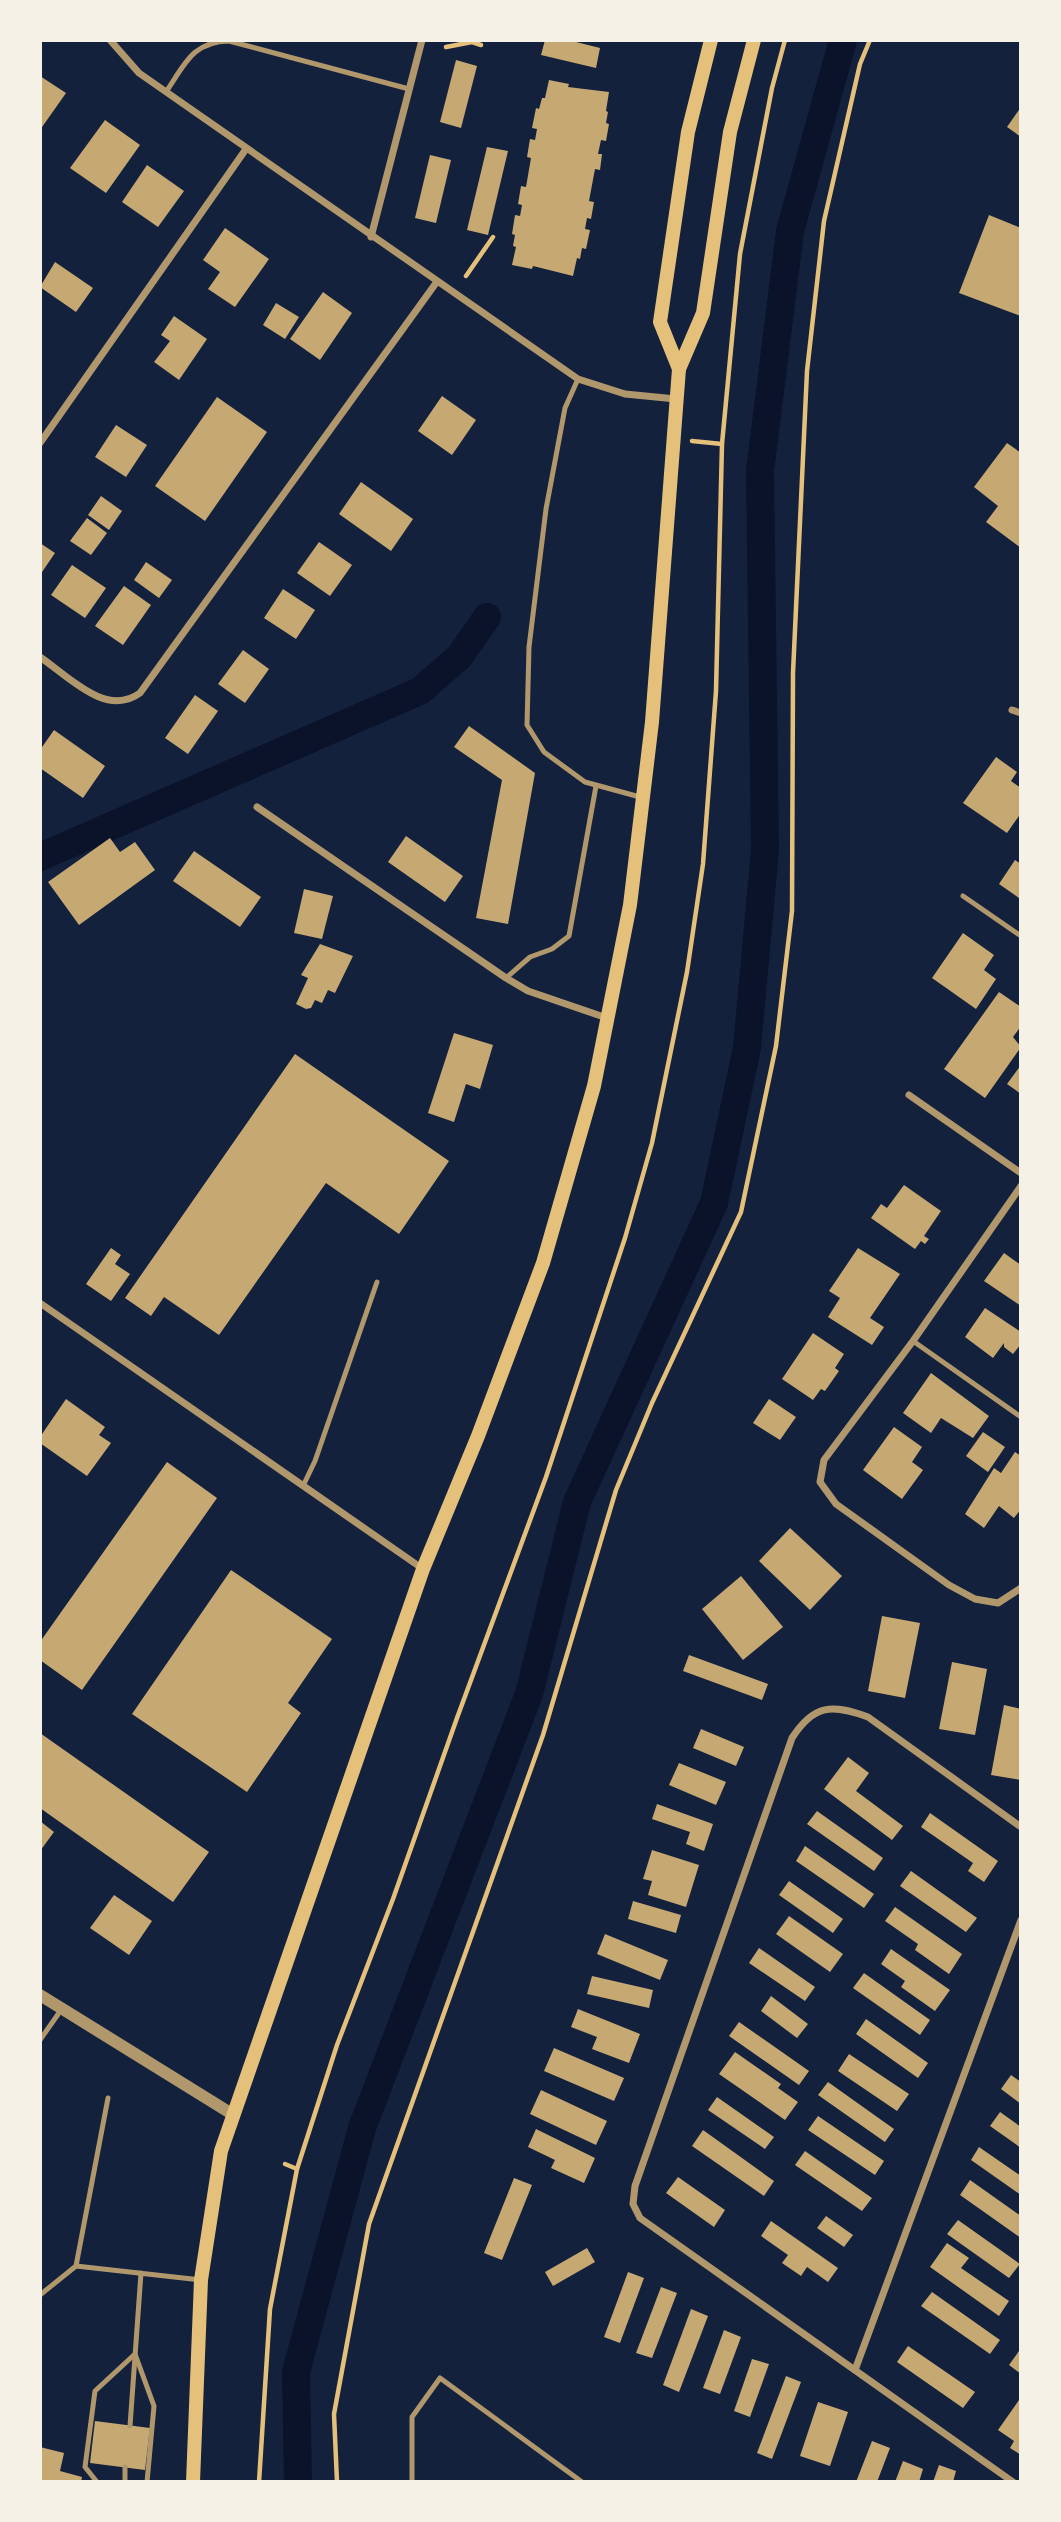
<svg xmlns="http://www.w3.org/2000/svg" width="1061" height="2522" font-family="Mulish,sans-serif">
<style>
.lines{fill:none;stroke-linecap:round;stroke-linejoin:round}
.canal{stroke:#0b132b;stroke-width:28}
.building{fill:#c6a872}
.path{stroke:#e5c07b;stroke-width:4.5}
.service{stroke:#b1986c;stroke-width:5}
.minor{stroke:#b1986c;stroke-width:7}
.tertiary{stroke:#b1986c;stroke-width:12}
.secondary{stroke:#e5c07b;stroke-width:14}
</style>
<rect width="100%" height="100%" fill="#14213d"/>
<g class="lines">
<g class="canal">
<polyline points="40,857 420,691 459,657 487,617"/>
<polyline points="298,2482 296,2372 362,2128 529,1694 577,1502 714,1203 747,1048 765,850 760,471 790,231 843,40"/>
</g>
</g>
<g class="building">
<polygon points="545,40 568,40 600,48 596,68 541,55"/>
<polygon points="456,60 477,66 461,128 440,122"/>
<polygon points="40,76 66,93 40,130"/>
<polygon points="549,80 569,84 568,87 609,92 606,111 608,112 606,123 609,124 606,141 601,140 598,154 602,154 600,170 595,169 589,201 594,202 591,219 587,218 585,229 590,230 586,249 582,248 580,259 577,258 573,276 533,266 532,269 512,265 516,247 513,246 515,235 512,234 515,215 520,216 522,205 518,204 521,186 526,187 531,158 527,157 530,139 535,140 537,129 532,128 536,108 539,109 542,98 545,98"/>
<polygon points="1021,107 1021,137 1007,127"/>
<polygon points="105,120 140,145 106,193 70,168"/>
<polygon points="487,147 508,151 488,235 467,230"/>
<polygon points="430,155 451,160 436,223 415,218"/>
<polygon points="147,165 184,191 158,227 122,202"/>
<polygon points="989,215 1021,228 1021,316 959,293"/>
<polygon points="225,228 269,259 235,307 208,289 220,272 203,260"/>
<polygon points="55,262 93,288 76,312 40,287"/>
<polygon points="323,292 352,313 320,360 290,339"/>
<polygon points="276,303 299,317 285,339 263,325"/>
<polygon points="174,316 207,339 179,380 154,362 170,341 161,335"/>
<polygon points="442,396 476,420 452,455 418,431"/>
<polygon points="217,397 267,432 205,521 155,486"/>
<polygon points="116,425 147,445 126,477 95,457"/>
<polygon points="1007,443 1021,453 1021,548 986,522 998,506 974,487"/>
<polygon points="361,482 413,519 391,551 339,514"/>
<polygon points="101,496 122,511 109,530 88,515"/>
<polygon points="87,518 107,533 91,555 70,541"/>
<polygon points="319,542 352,565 330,596 297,573"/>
<polygon points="40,543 55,553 40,575"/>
<polygon points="146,562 172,580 159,598 134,580"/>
<polygon points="72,565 106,588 85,618 51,595"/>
<polygon points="124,586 151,605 123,645 95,626"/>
<polygon points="283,589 315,610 296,639 264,618"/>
<polygon points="243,650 269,669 245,703 218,684"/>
<polygon points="195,695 218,711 188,754 165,738"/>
<polygon points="469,726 535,773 508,924 476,918 502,780 454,747"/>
<polygon points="54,730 105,766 83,798 40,768 40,750"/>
<polygon points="996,757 1017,772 1011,781 1021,788 1021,813 1007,833 963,803"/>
<polygon points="406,836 463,876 445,902 388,862"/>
<polygon points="110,838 120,852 135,842 155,870 79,925 48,882"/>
<polygon points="194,851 261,897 240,927 173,881"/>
<polygon points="1015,860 1021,864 1019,898 999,884"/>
<polygon points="304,889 333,896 322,939 294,933"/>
<polygon points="963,933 994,955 984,970 996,979 976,1009 932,978"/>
<polygon points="320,944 353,956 335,993 328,990 322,1003 315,1000 311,1008 306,1009 296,1004 308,978 301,975"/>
<polygon points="999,992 1021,1007 1021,1026 1013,1037 1021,1047 985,1098 944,1069"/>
<polygon points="454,1033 493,1045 480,1089 466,1084 454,1122 428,1113"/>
<polygon points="295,1054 449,1161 399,1234 326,1183 219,1335 164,1297 151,1316 125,1298"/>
<polygon points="1021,1065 1021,1094 1007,1084"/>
<polygon points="904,1185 941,1211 924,1236 929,1239 925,1244 921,1241 915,1249 871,1218 881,1204 887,1208"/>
<polygon points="111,1248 121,1255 115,1264 130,1274 111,1301 86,1284"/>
<polygon points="858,1248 900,1274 870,1318 884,1327 872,1345 828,1317 840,1298 829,1291"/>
<polygon points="1004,1253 1021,1265 1021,1306 984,1281"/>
<polygon points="985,1308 1021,1332 1021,1344 1013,1354 1004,1347 1004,1343 993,1358 965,1337"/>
<polygon points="813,1333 844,1354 835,1368 839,1371 825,1391 821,1389 813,1400 782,1379"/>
<polygon points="931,1373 989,1416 973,1438 941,1418 931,1433 903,1413"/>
<polygon points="66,1399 105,1427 99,1435 111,1443 87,1476 40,1443 40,1437"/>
<polygon points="769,1399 796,1417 780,1440 753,1423"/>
<polygon points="894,1427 922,1447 912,1462 923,1470 902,1499 863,1470"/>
<polygon points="983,1432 1005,1447 988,1472 966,1456"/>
<polygon points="1015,1452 1021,1456 1021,1509 1014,1518 999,1506 984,1528 965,1514 994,1468 1001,1473"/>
<polygon points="167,1462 217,1498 82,1690 40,1660 40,1642"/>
<polygon points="790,1528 842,1576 810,1610 759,1561"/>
<polygon points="231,1570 332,1639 288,1703 301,1713 247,1792 132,1714"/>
<polygon points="741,1576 783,1627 743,1660 702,1609"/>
<polygon points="882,1616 920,1623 905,1698 868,1691"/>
<polygon points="689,1655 768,1684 762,1700 683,1671"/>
<polygon points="952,1662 987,1669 975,1735 939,1729"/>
<polygon points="1004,1705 1021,1709 1021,1780 991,1775"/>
<polygon points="701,1729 744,1747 736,1766 693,1748"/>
<polygon points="40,1733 209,1852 173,1902 40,1808"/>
<polygon points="848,1757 869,1773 856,1791 903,1826 892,1840 824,1789"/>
<polygon points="679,1763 726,1782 716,1805 669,1785"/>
<polygon points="657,1804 713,1824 704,1851 686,1844 690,1832 652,1819"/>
<polygon points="817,1811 883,1858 874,1871 807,1824"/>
<polygon points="930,1813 998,1861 984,1882 968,1871 973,1863 921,1827"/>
<polygon points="40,1821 54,1832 40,1851"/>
<polygon points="805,1846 874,1894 864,1908 796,1861"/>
<polygon points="652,1850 699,1865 686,1907 648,1895 652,1881 643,1879"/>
<polygon points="911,1871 977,1918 966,1932 900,1886"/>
<polygon points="789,1881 843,1919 833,1933 779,1895"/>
<polygon points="114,1895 152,1921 129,1955 90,1928"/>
<polygon points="633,1901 681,1915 676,1933 628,1919"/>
<polygon points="895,1907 962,1954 949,1974 915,1950 918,1944 885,1921"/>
<polygon points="789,1916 843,1954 830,1972 776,1934"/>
<polygon points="605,1934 668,1960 660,1980 597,1954"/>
<polygon points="759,1948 815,1987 805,2001 749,1963"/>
<polygon points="891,1949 950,1990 935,2011 901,1987 905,1981 881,1964"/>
<polygon points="864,1973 930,2020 920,2035 853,1988"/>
<polygon points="592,1976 653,1990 649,2008 587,1994"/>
<polygon points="771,1996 808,2024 797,2038 761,2011"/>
<polygon points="578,2009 640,2034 629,2063 592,2049 597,2037 571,2027"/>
<polygon points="866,2019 928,2063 918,2078 856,2034"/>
<polygon points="739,2022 809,2071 799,2085 729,2036"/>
<polygon points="554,2048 624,2078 614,2101 544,2071"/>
<polygon points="735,2052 781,2084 778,2088 798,2102 785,2120 719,2074"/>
<polygon points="849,2054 909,2094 897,2111 838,2071"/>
<polygon points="1011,2075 1021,2082 1021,2104 1001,2089"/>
<polygon points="828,2082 894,2129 885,2142 818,2095"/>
<polygon points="541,2090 607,2121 596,2145 530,2114"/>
<polygon points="717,2097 774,2137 765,2149 708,2110"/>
<polygon points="1000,2112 1021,2127 1021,2148 990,2126"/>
<polygon points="818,2116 884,2161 875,2175 808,2130"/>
<polygon points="536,2129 595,2158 584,2183 551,2168 555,2160 528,2147"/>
<polygon points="703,2130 774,2181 764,2196 692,2146"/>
<polygon points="979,2147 1021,2176 1021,2195 971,2160"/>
<polygon points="805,2151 872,2198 862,2211 795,2165"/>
<polygon points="678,2177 725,2210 714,2227 666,2193"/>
<polygon points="514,2178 532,2185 502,2260 484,2253"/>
<polygon points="970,2180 1021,2216 1021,2238 960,2195"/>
<polygon points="826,2216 853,2235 844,2247 817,2228"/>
<polygon points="958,2220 1020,2264 1009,2278 947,2234"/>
<polygon points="771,2221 838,2268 828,2282 807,2267 801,2276 782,2263 788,2255 761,2236"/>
<polygon points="947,2243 969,2258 961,2268 1009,2301 999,2316 930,2267"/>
<polygon points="587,2248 595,2262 553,2286 545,2272"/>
<polygon points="628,2272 644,2278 620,2343 604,2337"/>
<polygon points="661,2287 677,2293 652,2358 636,2353"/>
<polygon points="932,2292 1000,2340 990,2354 921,2306"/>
<polygon points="691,2309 708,2316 679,2392 663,2385"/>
<polygon points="724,2330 741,2337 720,2394 703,2388"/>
<polygon points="908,2346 975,2392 963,2408 897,2362"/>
<polygon points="1019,2351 1021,2352 1021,2374 1009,2365"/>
<polygon points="752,2359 769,2364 750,2417 734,2411"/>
<polygon points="786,2376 801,2382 772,2459 757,2453"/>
<polygon points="1019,2400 1021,2401 1021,2455 1010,2448 1014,2441 998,2430"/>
<polygon points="818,2402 848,2412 830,2466 800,2456"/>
<polygon points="95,2421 150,2428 145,2470 90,2463"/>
<polygon points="872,2441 890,2448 877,2482 856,2482"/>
<polygon points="40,2447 64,2453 60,2471 82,2477 81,2482 40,2482"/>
<polygon points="903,2461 923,2469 919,2482 895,2482"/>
<polygon points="939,2465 956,2471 953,2482 933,2482"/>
</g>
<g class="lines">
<g class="path">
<polyline points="446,47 472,42 481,45"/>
<polyline points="466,276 493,237"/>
<polyline points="692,441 722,444"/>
<polyline points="285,2164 297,2169"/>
<polyline points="259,2482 270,2309 297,2169 337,2045 393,1899 457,1718 546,1477 625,1238 652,1143 687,972 703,864 716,691 722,444 740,254 772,88 785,40"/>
<polyline points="337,2482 334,2414 369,2224 543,1735 616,1490 652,1403 741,1212 776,1046 792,911 793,673 807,371 824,221 860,64 870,40"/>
</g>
<g class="service">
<path d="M166,92C185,64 192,42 229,41L409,89"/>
<polyline points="578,379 565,408 546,509 529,647 527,725 544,752 585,782 640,797"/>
<polyline points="963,896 1021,936"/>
<polyline points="506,978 530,957 552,949 569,936 596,786"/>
<polyline points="913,1341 1021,1417"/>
<polyline points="303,1486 315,1461 377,1282"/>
<polyline points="40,2040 61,2010"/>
<polyline points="76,2266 108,2098"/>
<polyline points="40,2295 76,2266 201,2280"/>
<polyline points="130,2426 141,2273"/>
<polyline points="125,2467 125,2482"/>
<polyline points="97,2482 85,2467 95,2391 135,2354 154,2406 147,2482"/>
<polyline points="412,2482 412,2417 440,2378 582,2482"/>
</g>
<g class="minor">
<polyline points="110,40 139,73 578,379 625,394 676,399"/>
<polyline points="371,237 422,40"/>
<polyline points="40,443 246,149"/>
<path d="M40,657C68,676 106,718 140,693L436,283"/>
<polyline points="1012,710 1021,713"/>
<polyline points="257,807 506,978 528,991 607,1018"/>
<polyline points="909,1095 1021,1173"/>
<polyline points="1021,1186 913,1341 824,1460 820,1482 836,1504 949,1585 975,1599 998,1603 1021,1588"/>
<polyline points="40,1303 423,1569"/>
<polyline points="855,2370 1021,1920"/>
<path d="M1013,2482L640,2218L633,2204L635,2186L792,1738C814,1704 832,1704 868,1717L1021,1827"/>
</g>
<polyline class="tertiary" points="40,1995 232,2114"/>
<g class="secondary">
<polyline points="679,369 660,322 688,132 711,40"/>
<polyline points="193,2482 201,2280 221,2151 423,1569 478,1436 543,1263 594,1086 630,905 643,797 652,722 679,369 703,313 730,132 754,40"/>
</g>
</g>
<rect width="1061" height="2522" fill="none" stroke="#f6f1e7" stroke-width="84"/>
</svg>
